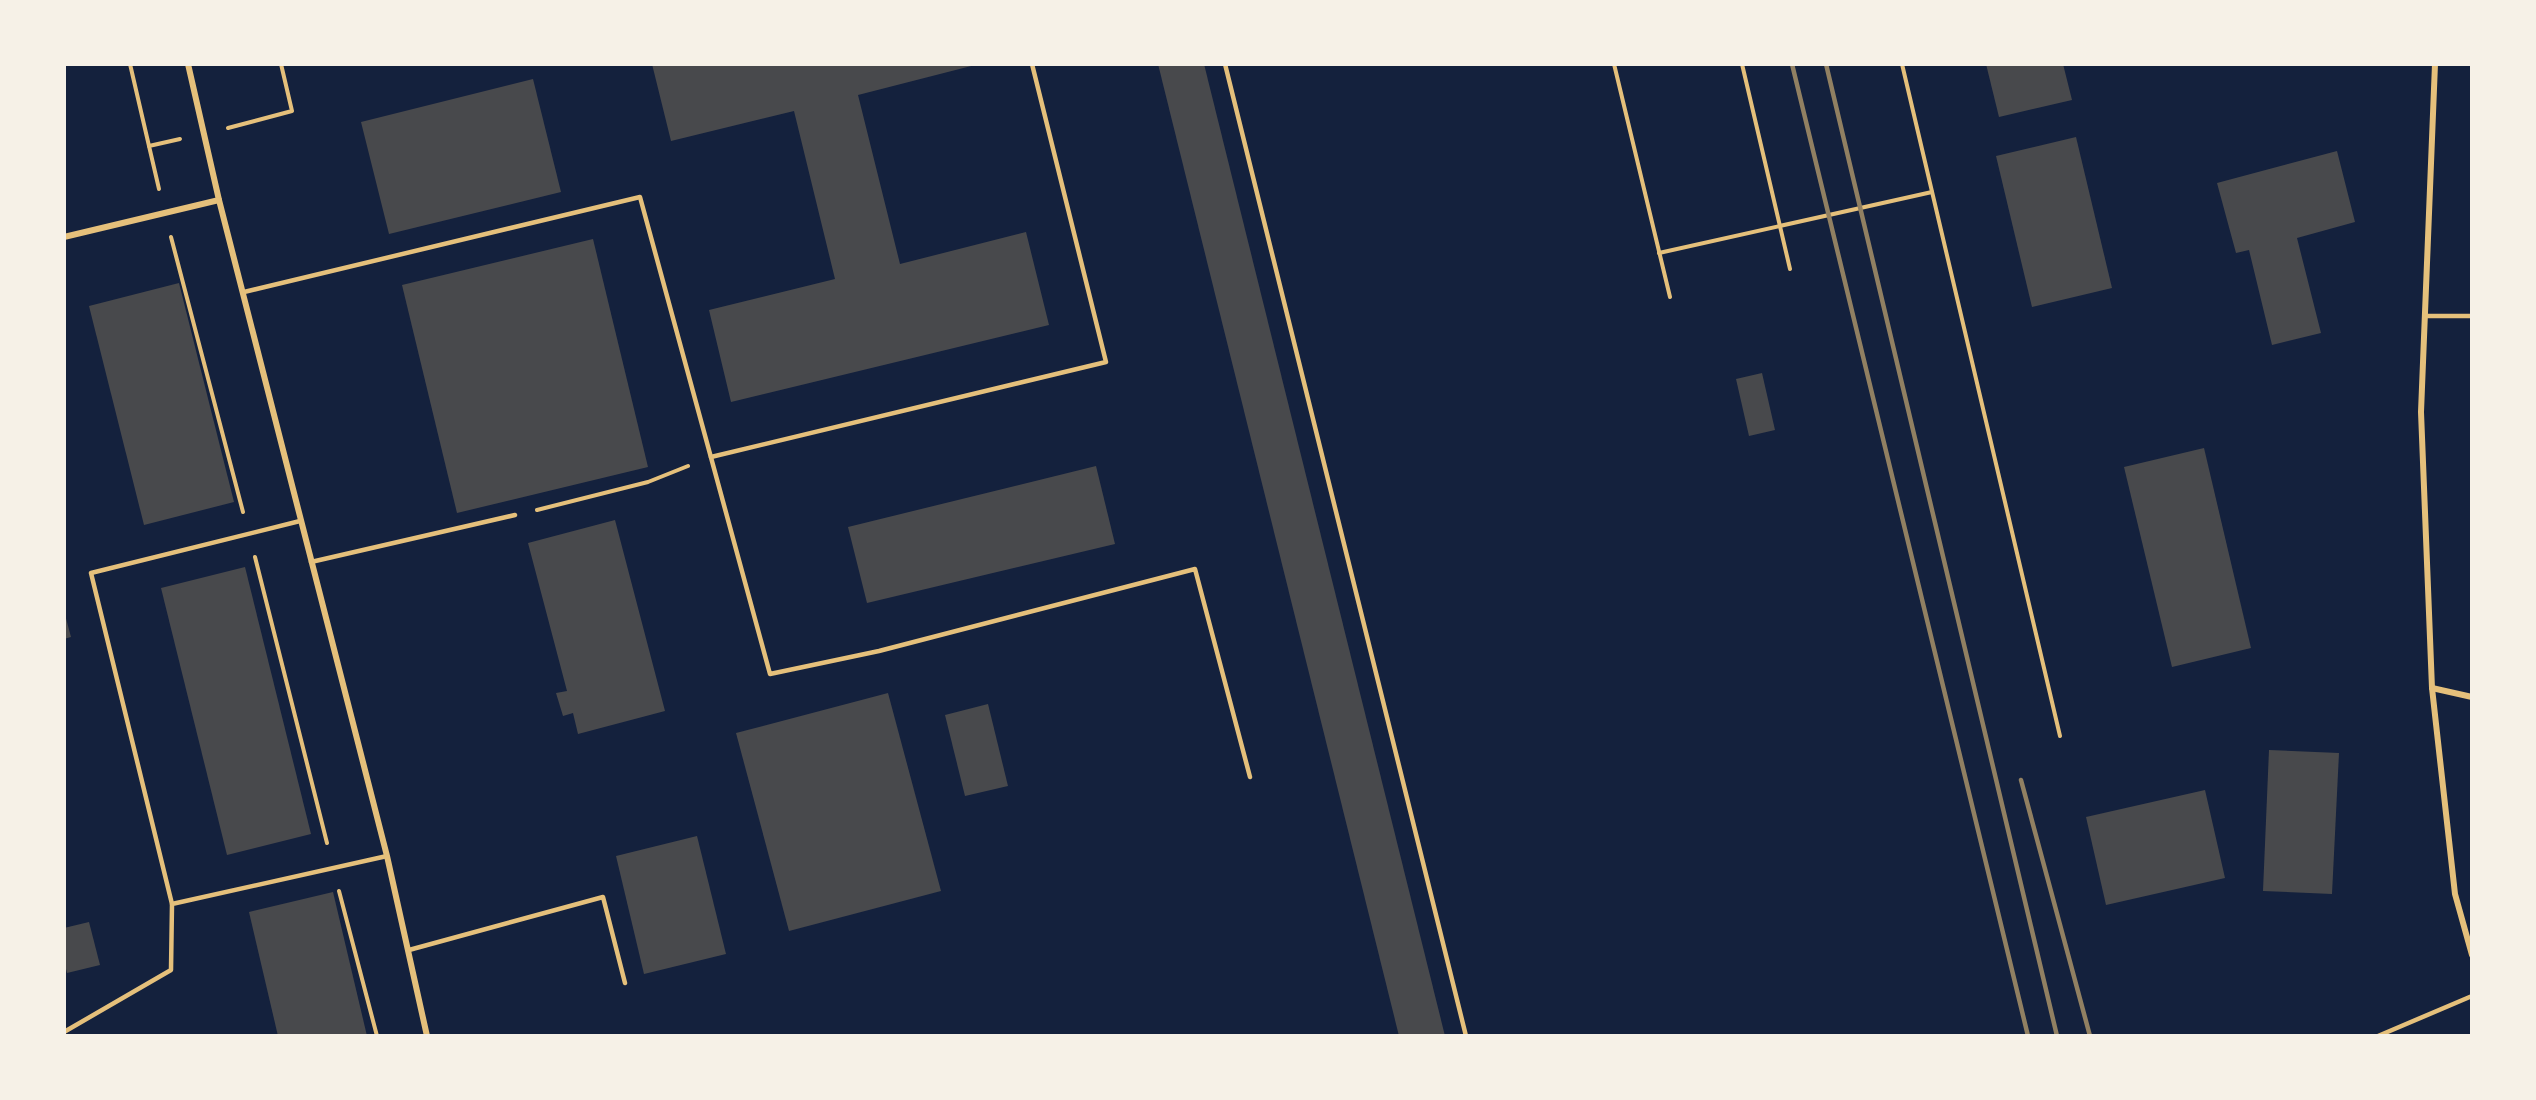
<svg xmlns="http://www.w3.org/2000/svg" width="2536" height="1100" font-family="Commissioner,sans-serif">
<style>
.building{fill:#48494c}
.lines{fill:none;stroke-linecap:round;stroke-linejoin:round}
.path{stroke:#e5c07b;stroke-width:4}
.service{stroke:#e5c07b;stroke-width:4.5}
.minor{stroke:#e5c07b;stroke-width:6}
.rail{stroke:#918062;stroke-width:4.5}
</style>
<rect width="100%" height="100%" fill="#14213d"/>
<g class="building">
<polygon points="652,64 979,64 858,95 900,264 1026,232 1049,325 731,402 709,310 835,279 794,111 671,141"/>
<polygon points="1158,64 1204,64 1445,1036 1399,1036"/>
<polygon points="1986,64 2063,64 2072,100 1999,117"/>
<polygon points="533,79 561,192 389,234 361,122"/>
<polygon points="2076,137 2112,288 2032,307 1996,156"/>
<polygon points="2337,151 2355,222 2297,238 2321,333 2272,345 2249,250 2236,253 2217,183"/>
<polygon points="593,239 648,467 457,513 402,285"/>
<polygon points="179,283 234,502 144,525 89,306"/>
<polygon points="1762,373 1775,430 1749,436 1736,379"/>
<polygon points="2204,448 2251,648 2172,667 2124,467"/>
<polygon points="1096,466 1115,544 867,603 848,527"/>
<polygon points="615,520 665,711 578,734 573,713 563,716 556,693 567,691 528,543"/>
<polygon points="245,567 311,834 227,855 161,588"/>
<polygon points="64,611 71,637 64,639"/>
<polygon points="888,693 941,891 789,931 736,733"/>
<polygon points="988,704 1008,786 965,796 945,715"/>
<polygon points="2269,750 2339,753 2332,894 2263,891"/>
<polygon points="2205,790 2225,878 2106,905 2086,817"/>
<polygon points="697,836 726,954 644,974 616,856"/>
<polygon points="333,892 367,1036 278,1036 249,912"/>
<polygon points="89,922 100,965 67,973 64,961 64,928"/>
</g>
<g class="lines">
<g class="path">
<polyline points="130,64 149,146"/>
<polyline points="1614,64 1670,297"/>
<polyline points="1742,64 1790,269"/>
<polyline points="1902,64 2060,736"/>
<polyline points="228,128 292,111 281,64"/>
<polyline points="159,189 149,146 180,139"/>
<polyline points="171,237 243,512"/>
<polyline points="1659,253 1932,192"/>
<polyline points="537,510 648,482 688,466"/>
<polyline points="255,557 327,843"/>
<polyline points="339,891 377,1036"/>
</g>
<g class="service">
<polyline points="1225,64 1466,1036"/>
<polyline points="244,292 640,197 770,674 879,651 1195,569 1250,777"/>
<polyline points="2425,316 2472,316"/>
<polyline points="711,457 1106,362 1032,64"/>
<polyline points="311,562 515,515"/>
<polyline points="172,904 91,573 300,521"/>
<polyline points="409,950 603,897 625,983"/>
<polyline points="64,1032 171,970 172,904 387,856"/>
<polyline points="2378,1036 2472,996"/>
</g>
<g class="minor">
<polyline points="188,64 219,200 387,856 427,1036"/>
<polyline points="2435,64 2421,412 2432,688 2455,894 2472,955"/>
<polyline points="64,237 219,200"/>
<polyline points="2432,688 2472,697"/>
</g>
<g class="rail">
<polyline points="1792,64 2028,1036"/>
<polyline points="1826,64 2057,1036"/>
<polyline points="2021,780 2090,1036"/>
</g>
</g>
<rect width="2536" height="1100" fill="none" stroke="#f6f1e7" stroke-width="132"/>
</svg>
